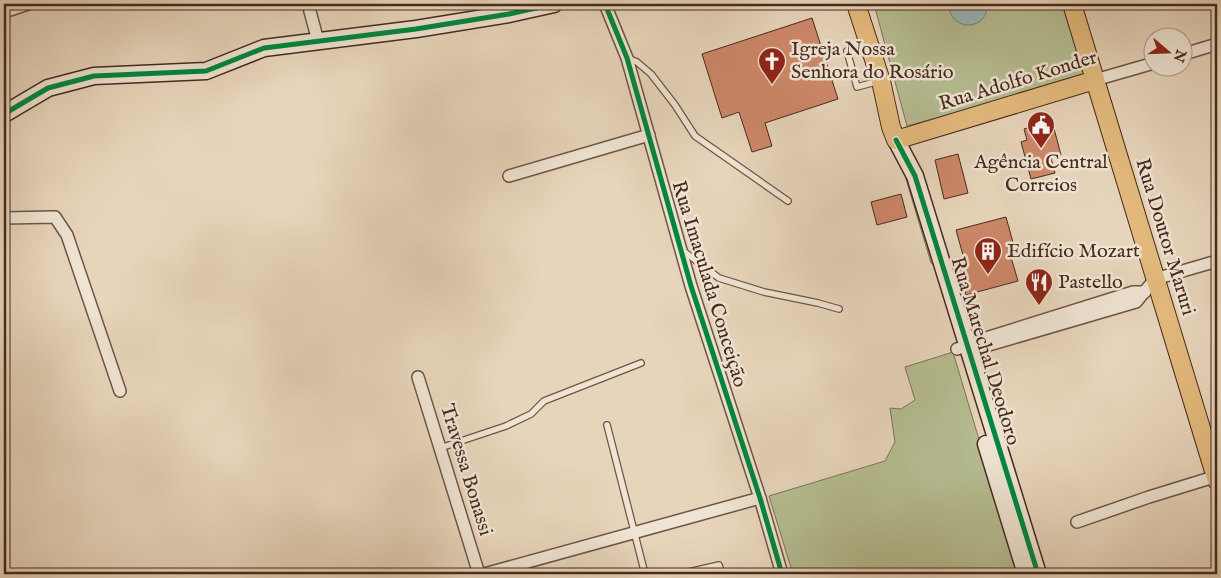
<svg xmlns="http://www.w3.org/2000/svg" width="1221" height="578" font-family="'IM FELL English',serif">
<style>
.green{fill:#b5bd91;stroke:#7e7458}
.water{fill:#9bb6bb;stroke:#797e7c}
.building{fill:#ce876a;stroke:#472a1e}
.lines{fill:none;stroke-linecap:round;stroke-linejoin:round}
.lane-casing{stroke:#6f5545;stroke-width:8}
.street-casing{stroke:#6f5545;stroke-width:14}
.secondary-casing{stroke:#472a1e;stroke-width:19}
.primary-casing{stroke:#472a1e;stroke-width:20}
.lane{stroke:#efe4d3;stroke-width:5.5}
.street{stroke:#efe4d3;stroke-width:11}
.secondary{stroke:#efe4d3;stroke-width:16}
.primary{stroke:#e4ba7e;stroke-width:18}
.cycleway-casing{stroke:#efe4d3;stroke-width:8}
.cycleway{stroke:#00873e;stroke-width:5}
.labels{text-anchor:middle;dominant-baseline:central;stroke-width:5;stroke-linejoin:round;paint-order:stroke}
.poi-label{font-size:20px;fill:#472a1e;stroke:#efe4d3;text-anchor:start}
.street-label{font-size:20px;fill:#472a1e;stroke:#efe4d3}
</style>
<rect width="100%" height="100%" fill="#e7d5bb"/>
<filter id="stains"><feTurbulence type="fractalNoise" baseFrequency=".004" numOctaves="4"/><feColorMatrix values="0 0 0 0 .2 0 0 0 0 .09 0 0 0 0 .02 0 0 0 .5 -.17"/></filter>
<radialGradient id="worn" r=".72"><stop offset=".6" stop-color="#630" stop-opacity="0"/><stop offset="1" stop-color="#630" stop-opacity=".3"/></radialGradient>
<g class="green">
<polygon points="874,4 1064,4 1087,77 907,126"/>
<polygon points="905,161 936,267 931,263 906,179"/>
<polygon points="953,352 1019,574 793,574 769,496 885,461 895,442 890,408 901,409 915,400 905,367"/>
</g>
<path class="water" d="M949,4H987C989,31 949,33 949,4Z"/>
<g class="building">
<polygon points="812,18 838,99 765,123 772,146 752,152 739,112 722,118 702,54"/>
<polygon points="1052,121 1061,155 1051,158 1055,173 1031,179 1021,142 1027,140 1024,129"/>
<polygon points="958,154 968,193 944,199 935,160"/>
<polygon points="901,194 907,217 877,225 871,202"/>
<polygon points="1006,217 1014,246 1008,247 1018,281 966,295 959,268 966,266 956,230"/>
</g>
<g class="lines">
<g class="lane-casing">
<g id="lane">
<polyline points="847,51 857,87 879,81"/>
<polyline points="627,58 637,62 651,74 675,105 695,136 788,201"/>
<polyline points="682,250 719,278 764,292 818,303 839,309"/>
<polyline points="607,425 645,574"/>
<polyline points="440,448 506,426 531,414 544,401 641,363"/>
<polyline points="680,574 719,565 722,574"/>
</g>
</g>
<g class="street-casing">
<g id="street">
<polyline points="308,4 318,41"/>
<polyline points="605,4 627,58 691,286 760,498 782,574"/>
<polyline points="4,12 28,4"/>
<polyline points="1184,54 1217,44"/>
<polyline points="1095,80 1154,63"/>
<polyline points="509,176 649,135"/>
<polyline points="4,218 55,217 67,235 120,391"/>
<polyline points="979,342 989,345 1136,302 1155,279 1217,261"/>
<polyline points="957,349 979,342 986,338 1133,292 1145,292"/>
<polyline points="418,377 479,574"/>
<polyline points="1077,522 1149,497 1217,476"/>
<polyline points="484,574 760,498"/>
</g>
</g>
<g class="secondary-casing">
<g id="secondary">
<polyline points="4,114 48,88 94,76 206,71 264,48 416,29 509,14 554,4"/>
<polyline points="896,140 915,176 1038,574"/>
<polyline points="986,444 1026,574"/>
</g>
</g>
<g class="primary-casing">
<g id="primary">
<polyline points="856,4 881,81 891,127 896,140 1095,80"/>
<polyline points="1072,4 1217,481"/>
</g>
</g>
<use href="#lane" class="lane"/>
<use href="#street" class="street"/>
<use href="#secondary" class="secondary"/>
<use href="#primary" class="primary"/>
<g class="cycleway-casing">
<g id="cycleway">
<polyline points="605,4 627,58 691,286 760,498 782,574"/>
<polyline points="4,114 48,88 94,76 206,71 264,48 416,29 509,14 554,4"/>
<polyline points="896,140 915,176 1038,574"/>
</g>
</g>
<use href="#cycleway" class="cycleway"/>
</g>
<defs>
<g id="church-pin" transform="scale(1.4375)"><path d="M0 17L-7.5 6A9.5 9.5 0 1 1 7.5 6Z" fill="#8f2418" stroke="#efe4d3"/><path d="M-1.2-6h2.4v3.5h3.3v2.4h-3.3V6h-2.4V-.1h-3.3v-2.4h3.3Z" fill="#fff"/></g>
<g id="civic-pin" transform="scale(1.4375)"><path d="M0 17L-7.5 6A9.5 9.5 0 1 1 7.5 6Z" fill="#8f2418" stroke="#efe4d3"/><path d="M-.6-6.5H3V-4.5H.6V-3L4-1V1h2V6H-6V1h2V-1L-.6-3ZM-1.2 2.5V6h2.4V2.5Z" fill="#fff"/></g>
<g id="building-pin" transform="scale(1.4375)"><path d="M0 17L-7.5 6A9.5 9.5 0 1 1 7.5 6Z" fill="#8f2418" stroke="#efe4d3"/><path d="M-4-6H4V6H1V3H-1V6H-4ZM-2.5-4.3h1.7v1.8h-1.7ZM.8-4.3h1.7v1.8H.8ZM-2.5-1h1.7V.8h-1.7ZM.8-1h1.7V.8H.8Z" fill="#fff"/></g>
<g id="restaurant-pin" transform="scale(1.4375)"><path d="M0 17L-7.5 6A9.5 9.5 0 1 1 7.5 6Z" fill="#8f2418" stroke="#efe4d3"/><path d="M-5-6h1v4h1v-4h1v4h1v-4h1v5L-1.5 .5V6h-2V.5L-5-1ZM5-6V6H3V1.5H1.5Q1.5-4 5-6Z" fill="#fff"/></g>
</defs>
<g fill-rule="evenodd">
<use href="#church-pin" x="772" y="61"/>
<use href="#civic-pin" x="1041" y="125"/>
<use href="#building-pin" x="988" y="251"/>
<use href="#restaurant-pin" x="1039" y="282"/>
</g>
<g class="labels">
<g class="poi-label">
<text x="791" y="49">Igreja Nossa<tspan x="791" dy="23">Senhora do Rosário</tspan></text>
<text x="1041" y="162" text-anchor="middle">Agência Central<tspan x="1041" dy="23">Correios</tspan></text>
<text x="1007" y="251">Edifício Mozart</text>
<text x="1058" y="282">Pastello</text>
</g>
<g class="street-label">
<text transform="translate(1018 81) rotate(-17)">Rua Adolfo Konder</text>
<text transform="translate(1165 237) rotate(73)">Rua Doutor Maruri</text>
<text transform="translate(709 284) rotate(73)">Rua Imaculada Conceição</text>
<text transform="translate(985 351) rotate(73)">Rua Marechal Deodoro</text>
<text transform="translate(466 470) rotate(73)">Travessa Bonassi</text>
</g>
</g>
<rect width="1221" height="578" fill="none" stroke="#e7d5bb" stroke-width="20"/>
<rect x="5" y="5" width="1211" height="568" fill="none" stroke="#472a1e" stroke-width="2.5"/>
<rect x="10" y="10" width="1201" height="558" fill="none" stroke="#472a1e"/>
<g transform="translate(1168 52) rotate(109)"><circle r="24" fill="#efe4d3" stroke="#ac9a8b"/>
<path d="M0-4L9 19L0 12L-9 19Z" fill="#8f2418"/>
<text y="-8" font-size="14" font-weight="bold" text-anchor="middle" fill="#472a1e">N</text>
</g>
<rect width="100%" height="100%" filter="url(#stains)"/>
<rect width="100%" height="100%" fill="url(#worn)"/>
</svg>
